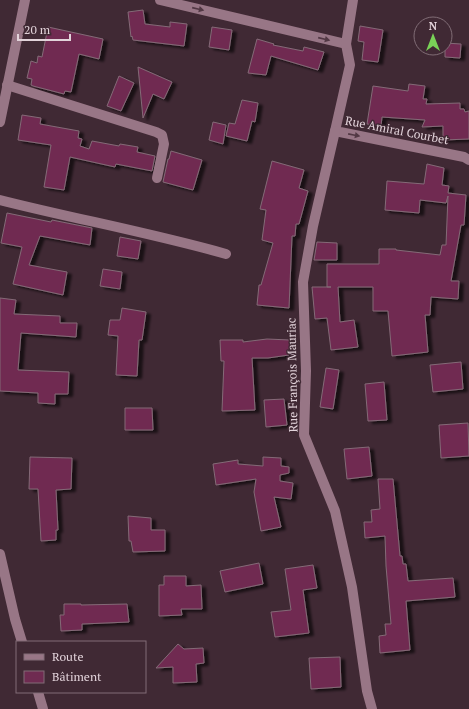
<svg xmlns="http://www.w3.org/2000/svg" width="469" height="709" font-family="'PT Serif',serif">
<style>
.building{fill:#6f2b51;stroke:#846a77;filter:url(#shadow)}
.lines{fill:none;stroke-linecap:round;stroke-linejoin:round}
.minor{stroke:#987686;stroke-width:10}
.oneway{fill:#523844}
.labels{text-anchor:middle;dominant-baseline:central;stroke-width:3;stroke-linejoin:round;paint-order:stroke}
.street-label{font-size:12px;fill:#e2d3da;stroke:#402934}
</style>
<defs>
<filter id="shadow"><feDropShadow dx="4.5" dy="2.5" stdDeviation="1" flood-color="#0009"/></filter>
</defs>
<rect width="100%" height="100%" fill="#402934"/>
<g class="building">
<polygon points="143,10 145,24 170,27 170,22 187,24 184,46 133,40 132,36 131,37 128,12"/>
<polygon points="360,26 383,30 378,62 362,60 364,42 358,41"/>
<polygon points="48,27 103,39 99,59 79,54 71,92 65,91 64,94 33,86 31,85 32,79 27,78 31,61 37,63 38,56 42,57"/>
<polygon points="212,27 232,30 229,50 209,47"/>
<polygon points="257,39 274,44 273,45 303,51 304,47 324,52 318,70 271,56 266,75 248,73"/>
<polygon points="445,43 461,44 460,58 445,57"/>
<polygon points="138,67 172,82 164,99 153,94 143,118"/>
<polygon points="119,76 134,83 121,111 107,106"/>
<polygon points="409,84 425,86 423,99 427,99 426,104 460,103 460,109 464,109 465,112 469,111 469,139 443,140 443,126 422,127 425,120 382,117 381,126 367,124 373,86 408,91"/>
<polygon points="242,100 258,103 255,122 252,121 247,141 226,136 229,123 235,124"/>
<polygon points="22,115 41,118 40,124 79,131 78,138 82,139 80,146 89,149 92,141 119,146 120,144 138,147 137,152 155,156 152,171 116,164 115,167 70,157 64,190 44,187 51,145 18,140"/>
<polygon points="213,122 226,125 223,144 209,140"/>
<polygon points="171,151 202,160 193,190 163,182 168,159 169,159"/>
<polygon points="272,161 304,170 299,188 308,191 299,224 296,224 295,236 292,236 289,308 257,305 259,285 261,285 273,243 262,240 266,210 260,209"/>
<polygon points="427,164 444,168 442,185 449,186 448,193 466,195 464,225 461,225 451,281 459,281 458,299 431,297 430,315 425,315 428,352 392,356 388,311 373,311 373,287 338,287 340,322 354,320 358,347 331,350 327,318 315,319 312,287 331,287 327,287 327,264 379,264 379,249 396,249 396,250 440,255 442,245 446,245 448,196 446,203 420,200 419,213 385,210 387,181 424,184"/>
<polygon points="7,213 51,222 52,220 92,228 90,245 40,236 29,265 67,272 63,295 13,284 22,247 1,243"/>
<polygon points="120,237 141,241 138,259 117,256"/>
<polygon points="317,242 337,243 337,260 314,260"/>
<polygon points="103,269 122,272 120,289 100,286"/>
<polygon points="0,298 16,300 14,314 60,316 60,323 77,323 76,337 21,333 18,370 69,372 68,394 55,394 55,404 38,403 38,393 0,391"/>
<polygon points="122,308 146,312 142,340 139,340 137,376 116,375 118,336 108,335 110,320 120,320"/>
<polygon points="267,339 290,340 289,355 268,358 252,358 255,410 222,411 224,361 221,361 220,340 243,340 243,342"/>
<polygon points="461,362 463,389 433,392 430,365"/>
<polygon points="326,368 339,370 333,409 320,407"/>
<polygon points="384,382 387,420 368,421 365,384"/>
<polygon points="284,399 287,425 266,427 264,400"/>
<polygon points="125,408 152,408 153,430 125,430"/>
<polygon points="468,423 469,456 441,458 439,425"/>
<polygon points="369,447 372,476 347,479 344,449"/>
<polygon points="30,457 72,458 71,489 56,490 58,530 56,530 56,540 41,541 38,489 29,489"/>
<polygon points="263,457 281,458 281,466 289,467 289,473 280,475 280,481 293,483 291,499 274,497 281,527 261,531 254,492 256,479 216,485 213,464 238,460 238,464 263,466"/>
<polygon points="378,479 393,479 400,556 402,556 403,564 406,564 408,581 453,578 455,597 406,601 410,650 380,653 379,636 386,635 385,624 391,624 386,566 385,536 365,538 364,522 372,522 371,510 380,509"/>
<polygon points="128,516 151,518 151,530 165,530 165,551 133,552 131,541 129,541"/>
<polygon points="259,563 263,584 225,592 220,571"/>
<polygon points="313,565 317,588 303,590 309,633 275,637 271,612 291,610 285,569"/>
<polygon points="164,576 186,576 186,586 201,585 202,609 181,609 182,615 159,616 159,585 164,585"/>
<polygon points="64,604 81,604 81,605 127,604 129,622 82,624 82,630 61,631 60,615 64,615"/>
<polygon points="178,644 184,649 203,648 204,663 196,664 197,682 173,683 173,667 156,668"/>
<polygon points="340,657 341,687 311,689 309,658"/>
</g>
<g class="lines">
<g class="minor">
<polyline points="160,0 346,44 350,65 335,131 464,157 469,160"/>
<polyline points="346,44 353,0"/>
<polyline points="7,85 156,132 162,135 164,144 157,178"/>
<polyline points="0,122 25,0"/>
<polyline points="335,131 313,226 303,282 306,371 304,435 335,511 352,587 367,691 372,709"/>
<path d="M0,200C75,219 152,233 226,254"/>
<polyline points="0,554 15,619 22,642"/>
<polyline points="38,692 43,709"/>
</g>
</g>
<defs><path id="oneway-solid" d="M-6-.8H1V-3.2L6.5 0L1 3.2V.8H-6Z"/></defs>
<g class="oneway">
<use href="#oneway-solid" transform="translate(198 9) rotate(13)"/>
<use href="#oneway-solid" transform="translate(324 39) rotate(13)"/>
<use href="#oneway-solid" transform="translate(354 135) rotate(11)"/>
</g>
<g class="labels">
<g class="street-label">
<text transform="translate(397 130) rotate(11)">Rue Amiral Courbet</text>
<text transform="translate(292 375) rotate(-91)">Rue François Mauriac</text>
</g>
</g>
<rect x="16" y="641" width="130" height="52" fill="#402934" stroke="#816d76"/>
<rect x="24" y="654" width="20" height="6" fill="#987686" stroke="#816d76"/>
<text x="52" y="661" font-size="12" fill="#e2d3da">Route</text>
<rect x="24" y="671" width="20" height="12" fill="#6f2b51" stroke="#816d76"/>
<text x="52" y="681" font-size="12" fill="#e2d3da">Bâtiment</text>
<g transform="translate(433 36)"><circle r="19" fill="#402934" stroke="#816d76"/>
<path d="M0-3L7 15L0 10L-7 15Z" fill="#79d157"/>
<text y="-6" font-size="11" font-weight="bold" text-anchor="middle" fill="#e2d3da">N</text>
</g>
<path d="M18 34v6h52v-6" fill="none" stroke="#e2d3da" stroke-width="2"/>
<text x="24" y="34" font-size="12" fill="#e2d3da" stroke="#402934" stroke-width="3" paint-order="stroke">20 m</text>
</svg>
